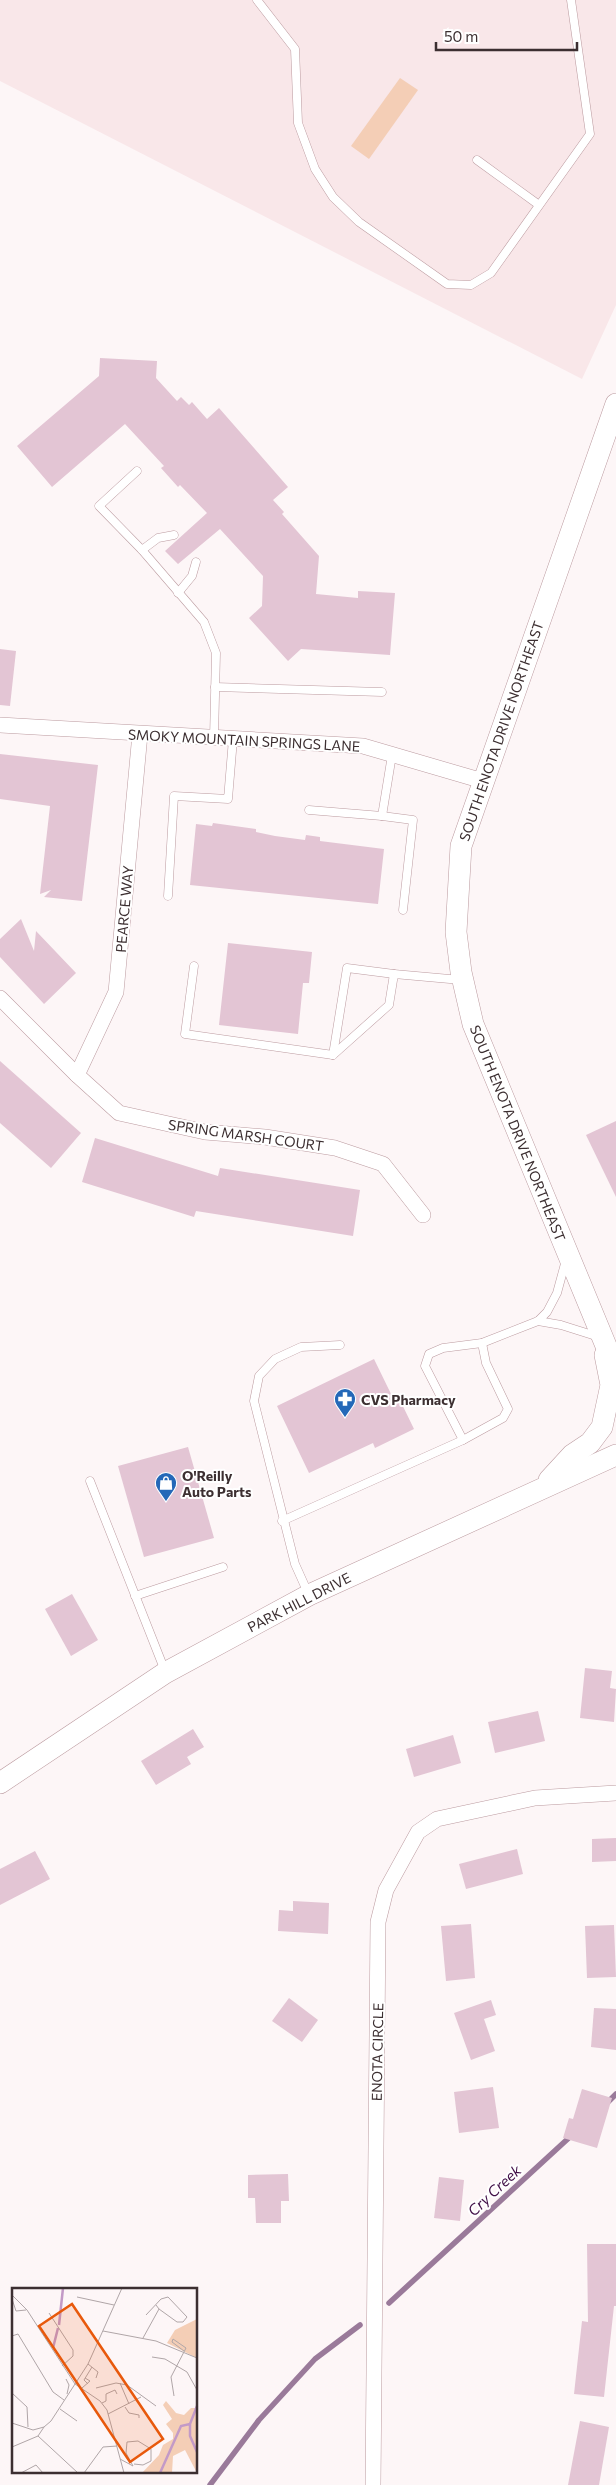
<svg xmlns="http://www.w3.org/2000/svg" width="616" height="2485" font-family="Commissioner,sans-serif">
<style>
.built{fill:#f9e7e9}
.green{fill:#f4ceb6}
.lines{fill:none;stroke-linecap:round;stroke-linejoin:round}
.stream{stroke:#9a7a9a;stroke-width:5.5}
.building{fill:#e3c5d4}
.service-casing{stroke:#bc9ba0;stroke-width:9}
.minor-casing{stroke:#bc9ba0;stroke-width:16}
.secondary-casing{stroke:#bc9ba0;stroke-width:22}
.service{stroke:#fff;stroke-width:8}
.minor{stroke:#fff;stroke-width:15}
.secondary{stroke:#fff;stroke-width:21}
.labels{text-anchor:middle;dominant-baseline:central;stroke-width:4;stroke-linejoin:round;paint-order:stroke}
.street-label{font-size:14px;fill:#3c2f31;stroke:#fff}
.poi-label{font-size:14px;font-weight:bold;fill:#3c2f31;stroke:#fff;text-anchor:start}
.water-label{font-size:15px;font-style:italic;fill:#410f47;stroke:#fff}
.inset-river{fill:none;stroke:#c39ac7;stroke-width:2.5}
.inset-road{fill:none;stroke:#b0a6a8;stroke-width:1}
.view{fill:#e8590c;fill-opacity:0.15;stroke:#e8590c;stroke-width:2.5}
.inset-edge{fill:none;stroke:#3c2f31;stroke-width:2.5}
</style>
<rect width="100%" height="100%" fill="#fdf6f7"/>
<polygon class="built" points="0,0 616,0 616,305 582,379 0,81"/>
<polygon class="green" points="400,78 418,90 369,159 351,146"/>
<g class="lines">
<g class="stream">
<polyline points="607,2103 616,2094"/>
<polyline points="389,2303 572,2135"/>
<polyline points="210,2485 259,2420 315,2359 360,2325"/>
</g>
</g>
<g class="building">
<polygon points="100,358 157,361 156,378 177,401 181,397 189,405 192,402 207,419 219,408 288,487 273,500 284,512 282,514 319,556 316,594 358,598 358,591 395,593 390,655 301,649 288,661 249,618 262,606 263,576 220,529 178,564 165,551 207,513 180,485 178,487 161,468 164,466 125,424 52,487 17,446 99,376"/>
<polygon points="0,649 16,651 10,706 0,705"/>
<polygon points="0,754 98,765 82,901 44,897 51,890 40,894 50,806 0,799"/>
<polygon points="213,823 256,829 256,832 275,836 305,840 306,835 320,837 320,841 384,849 378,904 190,885 196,824 212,826"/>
<polygon points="21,919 34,951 36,931 76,973 44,1004 0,957 0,939"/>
<polygon points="228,943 312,952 309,983 303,983 298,1034 219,1025"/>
<polygon points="0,1061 81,1133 51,1168 0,1123"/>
<polygon points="616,1121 616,1197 586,1135"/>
<polygon points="95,1138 218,1176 220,1168 360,1190 353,1236 196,1211 194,1217 82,1182"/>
<polygon points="374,1359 392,1396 397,1394 414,1429 375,1448 373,1443 309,1473 277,1406"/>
<polygon points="188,1447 214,1538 144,1557 118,1466"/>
<polygon points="72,1594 98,1640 71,1656 45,1609"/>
<polygon points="585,1668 612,1671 610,1688 616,1689 614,1722 580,1718"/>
<polygon points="538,1711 545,1741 495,1753 488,1722"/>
<polygon points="193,1729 204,1747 187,1757 191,1764 156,1785 141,1761"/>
<polygon points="453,1735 461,1763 414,1777 406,1749"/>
<polygon points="616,1838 616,1861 592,1862 592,1839"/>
<polygon points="517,1849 523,1874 466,1889 459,1864"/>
<polygon points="35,1851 50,1879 0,1905 0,1869"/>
<polygon points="293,1901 329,1903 328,1934 278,1931 279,1910 293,1911"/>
<polygon points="471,1924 475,1978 446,1981 441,1926"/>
<polygon points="614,1925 616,1977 587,1978 585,1926"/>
<polygon points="289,1998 318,2020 302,2042 272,2021"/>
<polygon points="491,2000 496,2015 484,2019 495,2051 471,2060 454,2013"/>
<polygon points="594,2008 616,2009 616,2050 591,2047"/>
<polygon points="493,2087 499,2128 459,2133 454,2092"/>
<polygon points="582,2089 612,2098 597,2148 563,2138 569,2118 573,2119"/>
<polygon points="288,2174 289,2201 281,2201 281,2223 256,2223 255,2198 248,2198 248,2175"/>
<polygon points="439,2177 464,2180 460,2221 434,2218"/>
<polygon points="587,2244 616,2244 616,2306 614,2306 604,2397 574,2394 582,2321 588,2322"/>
<polygon points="580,2421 609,2427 599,2485 568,2485"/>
</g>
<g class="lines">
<g class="service-casing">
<g id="service">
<polyline points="257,0 295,49 298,123 315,169 333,197 359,222 447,284 471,285 491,273 590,134 571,0"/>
<polyline points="477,160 539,205"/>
<polyline points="137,471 99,506 142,550 204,622 216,653 214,738"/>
<polyline points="142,550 158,538 174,535"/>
<polyline points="178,593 192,576 196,562"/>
<polyline points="215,687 382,692"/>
<polyline points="309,810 382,816 392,755"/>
<polyline points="382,816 413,820 403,910"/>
<polyline points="168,896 174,796 228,799 233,739"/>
<polyline points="194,966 185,1034 333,1055 389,1005 394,974 461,980"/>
<polyline points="333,1055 347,968 394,974"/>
<polyline points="538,1321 561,1325 599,1337"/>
<polyline points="463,1440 425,1366 429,1354 443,1348 482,1343 538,1321 547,1312 557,1293 566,1260"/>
<polyline points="90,1481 165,1671"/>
<polyline points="282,1521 463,1440 503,1418 508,1409 486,1363 482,1343"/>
<polyline points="308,1593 295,1564 254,1401 259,1376 275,1359 301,1347 340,1345"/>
<polyline points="135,1596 223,1567"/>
</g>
</g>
<g class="minor-casing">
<g id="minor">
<polyline points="0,725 363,746 483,781"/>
<polyline points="0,998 77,1075 119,1113 205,1132 265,1137 335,1148 383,1164 423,1215"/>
<polyline points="77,1075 116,992 140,734"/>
<polyline points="373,2485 378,1922 386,1890 418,1832 437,1819 535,1798 616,1793"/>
</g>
</g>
<g class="secondary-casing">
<g id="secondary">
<polyline points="616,404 461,846 456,932 461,972 473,1024 616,1370"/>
<polyline points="549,1480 572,1455 590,1443 602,1427 611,1385 605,1355"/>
<polyline points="0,1783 165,1673 309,1595 616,1455"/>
</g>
</g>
<use href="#service" class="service"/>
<use href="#minor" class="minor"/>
<use href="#secondary" class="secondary"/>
</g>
<defs>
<g id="pharmacy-pin" transform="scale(1.125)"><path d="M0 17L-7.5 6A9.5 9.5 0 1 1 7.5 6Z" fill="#2468b8" stroke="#fff"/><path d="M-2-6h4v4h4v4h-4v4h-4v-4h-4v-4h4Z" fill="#fff"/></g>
<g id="shop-pin" transform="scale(1.125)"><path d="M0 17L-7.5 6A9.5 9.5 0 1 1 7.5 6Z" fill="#2468b8" stroke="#fff"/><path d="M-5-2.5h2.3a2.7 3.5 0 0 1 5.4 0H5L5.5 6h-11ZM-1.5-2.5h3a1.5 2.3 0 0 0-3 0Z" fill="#fff"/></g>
</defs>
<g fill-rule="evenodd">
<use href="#pharmacy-pin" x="345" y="1399"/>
<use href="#shop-pin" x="166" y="1483"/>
</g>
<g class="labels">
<g class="street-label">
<text transform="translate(501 731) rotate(-71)">SOUTH ENOTA DRIVE NORTHEAST</text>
<text transform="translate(244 740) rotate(3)">SMOKY MOUNTAIN SPRINGS LANE</text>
<text transform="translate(124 909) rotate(-85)">PEARCE WAY</text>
<text transform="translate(518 1133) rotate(68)">SOUTH ENOTA DRIVE NORTHEAST</text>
<text transform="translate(246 1135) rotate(8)">SPRING MARSH COURT</text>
<text transform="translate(299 1602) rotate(-27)">PARK HILL DRIVE</text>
<text transform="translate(377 2052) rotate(-89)">ENOTA CIRCLE</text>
</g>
<g class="poi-label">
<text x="361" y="1399">CVS Pharmacy</text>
<text x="182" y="1475">O'Reilly<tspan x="182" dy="16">Auto Parts</tspan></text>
</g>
<g class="water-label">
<text transform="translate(494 2190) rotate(-43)">Cry Creek</text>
</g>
</g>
<g transform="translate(12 2288)">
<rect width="185" height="185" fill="#fdf6f7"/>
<path d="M185,31V70L155,55L163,42ZM154,113L164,125L172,127L179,120H185V185L173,162L161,168L160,185H130L147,167L151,157L161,151V145L154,136L160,131L151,117Z" fill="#f4ceb6"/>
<path class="inset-river" d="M47,37L51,0M41,60L46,40M178,136V148L185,164M148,185L169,138L178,136L185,118"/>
<path class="inset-road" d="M12,0H38M0,7L15,22L63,96M65,9L102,17M0,11L4,23L14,22M37,25L61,62V68L50,78M134,27L149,11L156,9L175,29L171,34H165L147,21M91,43L144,53L185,70M0,48L6,46L41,104L52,112M131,50L147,21L144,17M140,69L153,71L175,84L185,102M76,76L86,84L84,90M54,91L57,97L55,106M108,95L117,116M63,96L88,113L95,122L112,185M76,96L72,92L80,79M70,100L78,93L73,90M84,100L104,95L115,97L144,118M0,105L15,119L16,139M162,108L159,89L174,60L161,51L160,54L172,63M90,115L94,113V106L103,102L105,106M113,119L117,125L127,127V130M48,121L65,133M96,126L129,109M0,135L21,142L32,139L39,133L76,76L110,0M26,148L66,185M0,159L26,148L32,139M108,171L121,178L114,165L115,154L126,153L139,161V173L131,177L122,176M9,185L24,177L31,185M72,185L91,159L105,158"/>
<path class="view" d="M60,16L151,151L118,174L27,38Z"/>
<rect width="185" height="185" class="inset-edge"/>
</g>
<path d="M436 42v8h141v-8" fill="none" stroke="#3c2f31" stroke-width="2.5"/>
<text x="444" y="42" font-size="15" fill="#3c2f31" stroke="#ffffff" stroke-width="4" paint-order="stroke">50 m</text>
</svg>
